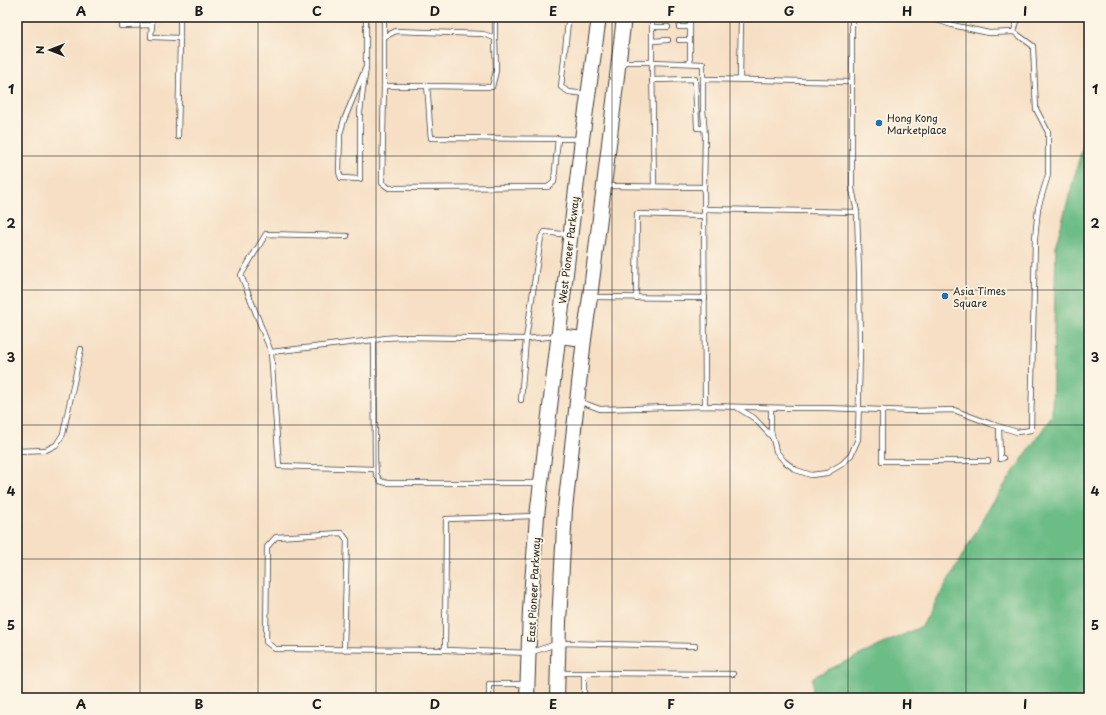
<svg xmlns="http://www.w3.org/2000/svg" width="1106" height="715" font-family="'Playpen Sans',sans-serif">
<style>
.forest{fill:#6cbc86;stroke:#446c51}
.lines{fill:none;stroke-linecap:round;stroke-linejoin:round}
.lane-casing{stroke:#3d3935;stroke-width:6}
.primary-casing{stroke:#3d3935;stroke-width:16}
.lane{stroke:#fff;stroke-width:4.5}
.primary{stroke:#fff;stroke-width:14}
.grid{fill:none;stroke:#1c1c1c;stroke-width:1;stroke-opacity:0.55}
.poi-dot{fill:#1f6fb2;stroke:#fcf5e5;stroke-width:1.5}
.labels{text-anchor:middle;dominant-baseline:central;stroke-width:3.5;stroke-linejoin:round;paint-order:stroke}
.poi-label{font-size:10px;fill:#1c1c1c;stroke:#fcf5e5;text-anchor:start}
.street-label{font-size:10px;fill:#1c1c1c;stroke:#fcf5e5}
.neatline{fill:none;stroke:#1c1c1c;stroke-width:1.5}
.grid-label{font-size:13px;text-anchor:middle;font-weight:bold;fill:#1c1c1c}
</style>
<rect width="100%" height="100%" fill="#fcf5e5"/>
<filter id="ink" filterUnits="userSpaceOnUse"><feTurbulence type="fractalNoise" baseFrequency=".025" numOctaves="2"/><feDisplacementMap in="SourceGraphic" scale="8" xChannelSelector="R" yChannelSelector="G"/><feConvolveMatrix kernelMatrix="1 2 1 2 8 2 1 2 1" color-interpolation-filters="sRGB"/></filter>
<filter id="wash" filterUnits="userSpaceOnUse"><feTurbulence type="fractalNoise" baseFrequency=".012" numOctaves="4" result="noise"/><feDisplacementMap in="SourceGraphic" scale="16" xChannelSelector="R" yChannelSelector="G"/><feGaussianBlur stdDeviation="0.9" result="paint"/><feColorMatrix in="noise" values="0 0 0 0 0 0 0 0 0 0 0 0 0 0 0 0 0 1.4 0 .05"/><feComposite in="paint" operator="in"/></filter>
<g filter="url(#wash)">
<rect width="100%" height="100%" fill="#f6dfc4"/>
<polygon class="forest" points="1089,123 1089,698 812,698 813,677 922,626 993,502 1052,416 1056,244"/>
</g>
<g filter="url(#ink)">
<g class="lines">
<g class="lane-casing">
<g id="lane">
<polyline points="122,17 121,26 152,25 152,17"/>
<polyline points="366,17 366,67 360,112 360,179 341,178 339,172 340,134 344,120 366,67"/>
<polyline points="384,17 384,37"/>
<polyline points="495,17 495,38"/>
<polyline points="572,17 568,22 561,87 569,92 586,94"/>
<polyline points="898,17 901,18 918,17"/>
<polyline points="928,17 952,25 989,33 1014,32"/>
<polyline points="152,25 151,37 180,38 180,17"/>
<polyline points="652,27 668,27"/>
<polyline points="679,27 690,27"/>
<polyline points="679,40 690,40"/>
<polyline points="652,41 668,40"/>
<polyline points="620,62 652,62 652,17"/>
<polyline points="690,63 690,17"/>
<polyline points="740,79 741,17"/>
<polyline points="652,80 695,79 697,128 704,128"/>
<polyline points="384,86 382,183 389,188 548,187 554,182 558,138"/>
<path d="M427,86L492,87L496,71L495,38L483,34L396,31L384,37V86H427C429,103 429,121 431,138L580,139"/>
<polyline points="178,137 180,38"/>
<polyline points="605,186 704,187"/>
<polyline points="654,186 652,62 703,64 703,79"/>
<polyline points="704,209 857,212"/>
<polyline points="347,236 266,234 241,275 271,352 279,466 375,469"/>
<polyline points="592,297 705,298"/>
<polyline points="636,298 637,214 704,216"/>
<polyline points="271,352 374,340"/>
<polyline points="521,400 526,339 541,237 545,232 569,235"/>
<polyline points="578,401 600,409 705,406 795,408 826,408 913,411 954,410 991,424 1017,432 1031,430 1035,239 1038,208 1048,175 1048,132 1036,109 1033,46 1014,32 1018,17"/>
<polyline points="705,406 704,187 705,137 703,109 703,79 852,82"/>
<polyline points="738,408 754,418 772,437"/>
<polyline points="771,408 771,431 776,451 784,461 796,470 811,475 827,473 842,464 851,455 858,439 860,349 859,273 857,212 852,189 852,17"/>
<polyline points="882,410 882,461 988,461"/>
<polyline points="999,427 1000,459 1003,458"/>
<polyline points="17,451 46,450 56,445 63,434 81,349"/>
<polyline points="540,483 387,483 380,481 376,474 375,460 374,340 385,338 402,337 526,339 557,336"/>
<polyline points="536,516 446,519 445,650 529,653 559,643 695,646"/>
<polyline points="344,650 347,540 342,533 276,537 267,547 266,642 275,649 445,650"/>
<polyline points="559,673 584,673 584,698"/>
<polyline points="584,673 733,674"/>
<polyline points="489,698 489,684 526,684"/>
</g>
</g>
<g class="primary-casing">
<g id="primary">
<polyline points="558,336 584,339"/>
<polyline points="527,698 530,610 537,516 582,139 599,17"/>
<polyline points="557,698 559,622 565,509 584,339 590,297 604,186 624,17"/>
</g>
</g>
<use href="#lane" class="lane"/>
<use href="#primary" class="primary"/>
</g>
</g>
<path class="grid" d="M140,17V698M258,17V698M376,17V698M494,17V698M612,17V698M730,17V698M848,17V698M966,17V698M17,156H1089M17,290H1089M17,425H1089M17,559H1089"/>
<g class="poi-dot">
<circle cx="879" cy="123" r="4"/>
<circle cx="945" cy="296" r="4"/>
</g>
<g class="labels">
<g class="poi-label">
<text x="887" y="117">Hong Kong<tspan x="887" dy="12">Marketplace</tspan></text>
<text x="953" y="290">Asia Times<tspan x="953" dy="12">Square</tspan></text>
</g>
<g class="street-label">
<text transform="translate(568 250) rotate(-83)">West Pioneer Parkway</text>
<text transform="translate(533 590) rotate(-87)">East Pioneer Parkway</text>
</g>
</g>
<rect width="1106" height="715" fill="none" stroke="#fcf5e5" stroke-width="44"/>
<g transform="translate(50 50) rotate(270)" stroke="#fcf5e5" stroke-width="3" paint-order="stroke">
<path d="M0-3L7 15L0 10L-7 15Z" fill="#1c1c1c"/>
<text y="-6" font-size="11" font-weight="bold" text-anchor="middle" fill="#1c1c1c">N</text>
</g>
<rect x="22" y="22" width="1062" height="671" class="neatline"/>
<g class="grid-label">
<text x="81" y="16">A</text>
<text x="199" y="16">B</text>
<text x="317" y="16">C</text>
<text x="435" y="16">D</text>
<text x="553" y="16">E</text>
<text x="671" y="16">F</text>
<text x="789" y="16">G</text>
<text x="907" y="16">H</text>
<text x="1025" y="16">I</text>
<text x="11" y="94">1</text>
<text x="1095" y="94">1</text>
<text x="11" y="228">2</text>
<text x="1095" y="228">2</text>
<text x="11" y="362">3</text>
<text x="1095" y="362">3</text>
<text x="11" y="496">4</text>
<text x="1095" y="496">4</text>
<text x="11" y="630">5</text>
<text x="1095" y="630">5</text>
<text x="81" y="709">A</text>
<text x="199" y="709">B</text>
<text x="317" y="709">C</text>
<text x="435" y="709">D</text>
<text x="553" y="709">E</text>
<text x="671" y="709">F</text>
<text x="789" y="709">G</text>
<text x="907" y="709">H</text>
<text x="1025" y="709">I</text>
</g>
</svg>
